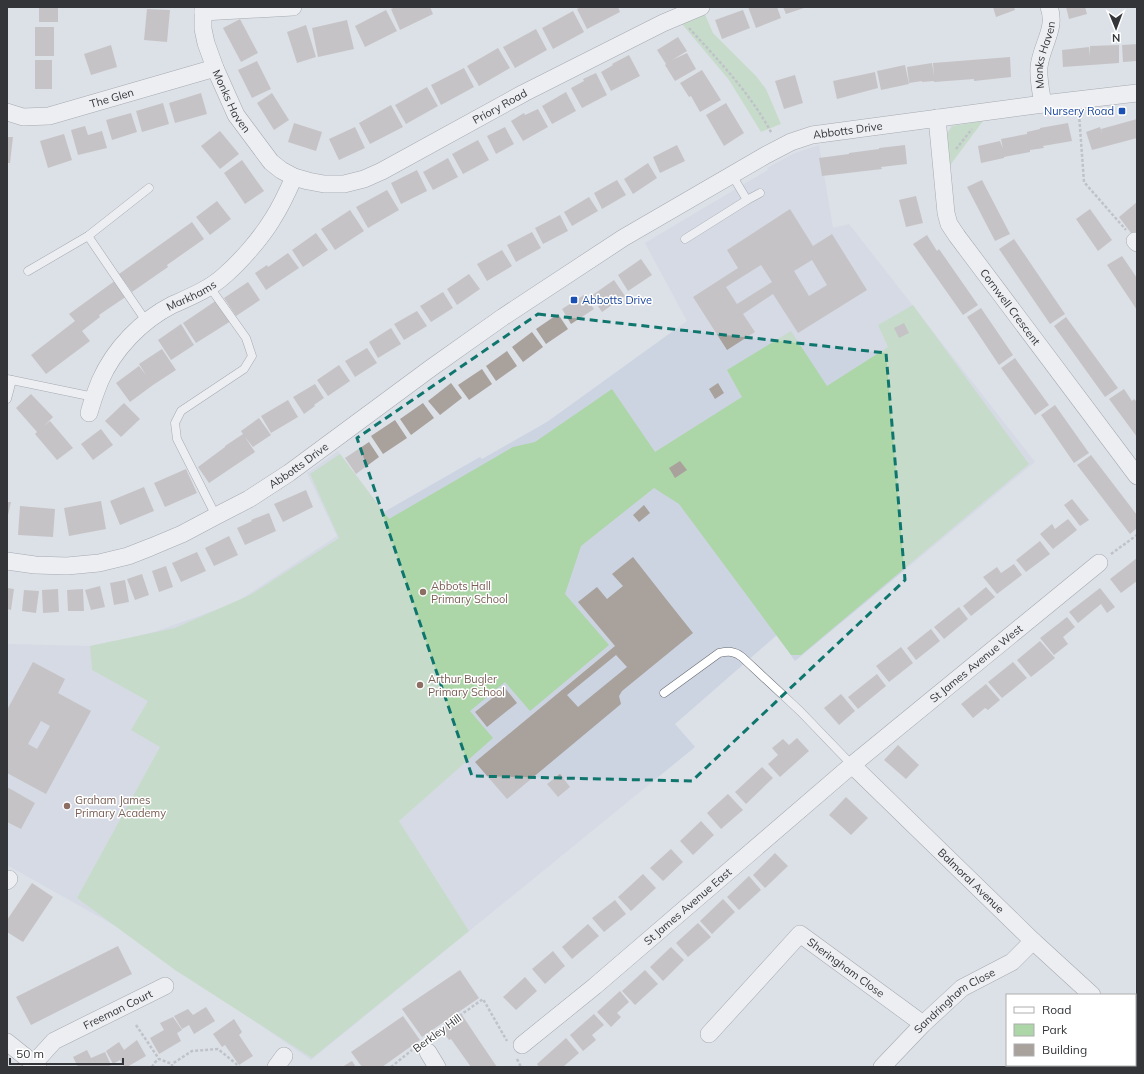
<svg xmlns="http://www.w3.org/2000/svg" width="1144" height="1074" font-family="Mulish,sans-serif">
<style>
.built{fill:#ccd3e1}
.green{fill:#acd6a7}
.building{fill:#a9a19c;fill-rule:evenodd}
.lines{fill:none;stroke-linecap:round;stroke-linejoin:round}
.lane-casing{stroke:#65696f;stroke-width:9}
.street-casing{stroke:#65696f;stroke-width:18}
.secondary-casing{stroke:#65696f;stroke-width:23}
.path{stroke:#9c9fa5;stroke-width:2.5;stroke-dasharray:3 2;stroke-linecap:butt}
.lane{stroke:#fff;stroke-width:8}
.street{stroke:#fff;stroke-width:17}
.secondary{stroke:#fff;stroke-width:22}
.marked{fill:none;stroke:#0f766e;stroke-width:3;stroke-dasharray:8 5;stroke-linejoin:round}
.transit-dot{fill:#1a4fb4;stroke:#fff;stroke-width:1.5}
.education-dot{fill:#8d6e63;stroke:#fff;stroke-width:1.5}
.labels{text-anchor:middle;dominant-baseline:central;stroke-width:3;stroke-linejoin:round;paint-order:stroke}
.street-label{font-size:11px;fill:#333538;stroke:#fff}
.transit-label{font-size:11px;fill:#164399;stroke:#fff;text-anchor:end}
.education-label{font-size:11px;fill:#785e54;stroke:#fff;text-anchor:start}
</style>
<rect width="100%" height="100%" fill="#dce0e7"/>
<polygon class="built" points="819,145 833,228 849,224 1035,462 795,661 777,635 675,724 695,747 311,1060 119,928 7,865 7,644 90,646 130,638 154,632 235,603 337,536 307,473 338,451 384,512 480,457 482,459 547,422 687,321 645,243 768,170 767,168 795,153"/>
<g class="green">
<polygon points="703,10 713,33 756,76 766,89 781,124 761,132 729,80 682,24 692,19"/>
<polygon points="983,121 948,168 946,140 948,132 952,126"/>
<polygon points="913,305 1029,464 801,655 791,655 679,504 654,488 581,546 565,594 609,645 530,711 505,682 470,711 493,738 399,821 469,931 312,1058 175,970 77,898 160,747 131,730 148,701 92,670 90,646 175,628 250,595 339,538 310,474 340,454 389,519 513,447 535,442 612,389 655,452 742,397 727,370 791,331 827,386 888,347 878,325"/>
</g>
<g class="building">
<rect x="39" y="7" width="19" height="15"/>
<polygon points="395,7 430,7 433,14 400,30 391,9"/>
<polygon points="581,7 618,7 620,12 587,29 577,9"/>
<polygon points="748,7 777,7 781,18 756,28"/>
<polygon points="783,7 807,7 786,14"/>
<polygon points="993,7 1014,7 1015,10 996,17"/>
<polygon points="1066,7 1085,7 1087,14 1069,19"/>
<polygon points="147,9 170,10 167,42 144,40"/>
<polygon points="386,10 397,31 365,47 355,26"/>
<polygon points="743,10 750,28 722,39 715,20"/>
<polygon points="573,11 584,32 553,49 542,28"/>
<polygon points="240,19 258,53 241,62 223,28"/>
<polygon points="347,20 354,49 318,57 312,28"/>
<polygon points="306,25 316,57 297,63 287,32"/>
<rect x="35" y="27" width="19" height="29"/>
<polygon points="536,29 547,50 515,68 503,47"/>
<polygon points="678,37 687,51 672,60 687,53 696,69 675,81 665,65 666,64 657,50"/>
<polygon points="1137,44 1137,61 1123,62 1122,45"/>
<polygon points="111,45 117,67 91,75 84,54"/>
<polygon points="1119,45 1119,63 1063,67 1062,50 1089,47 1090,56 1090,46"/>
<polygon points="498,48 510,68 479,86 467,66"/>
<polygon points="629,55 640,76 611,91 601,72 613,65 612,64"/>
<polygon points="1010,57 1011,77 974,81 974,79 934,82 934,81 922,82 922,81 909,83 907,67 932,63 934,76 933,63"/>
<rect x="35" y="60" width="17" height="29"/>
<polygon points="257,61 271,89 252,98 238,70"/>
<polygon points="905,65 909,84 881,90 877,71"/>
<polygon points="464,68 474,87 441,105 431,85"/>
<polygon points="702,70 721,100 700,112 691,96 689,97 680,83"/>
<polygon points="875,72 878,88 837,99 833,81"/>
<polygon points="596,73 607,95 582,108 571,88 584,81 583,79"/>
<polygon points="795,75 803,103 784,109 775,81"/>
<polygon points="427,87 438,106 406,124 395,105"/>
<polygon points="566,92 576,111 552,124 542,106"/>
<polygon points="201,93 207,114 175,123 169,103"/>
<polygon points="272,93 289,120 274,130 257,103"/>
<polygon points="163,103 169,124 142,132 136,111"/>
<polygon points="726,103 744,133 724,146 706,115"/>
<polygon points="391,105 403,127 370,144 359,123"/>
<polygon points="538,109 548,127 523,141 511,121 524,113 525,115"/>
<polygon points="131,113 137,132 112,140 106,120"/>
<polygon points="1137,119 1137,138 1092,150 1086,132 1100,127 1102,133 1101,129"/>
<polygon points="294,123 322,132 316,151 288,142"/>
<polygon points="1068,123 1072,141 1043,146 1044,148 1030,150 1030,152 1004,157 1004,158 981,163 978,146 1000,141 1003,149 1001,139 1027,134 1027,132 1040,129 1040,128"/>
<polygon points="85,126 88,135 102,131 107,148 78,155 71,130"/>
<polygon points="355,127 365,148 339,160 329,139"/>
<polygon points="505,127 514,144 496,154 487,136"/>
<polygon points="220,131 239,154 220,169 201,146"/>
<polygon points="64,134 72,160 48,168 40,141"/>
<polygon points="7,137 13,137 10,163 7,163"/>
<polygon points="478,140 489,160 463,174 452,154"/>
<polygon points="677,145 685,161 660,173 653,157"/>
<polygon points="905,145 907,164 881,167 882,169 822,176 819,158 849,154 849,153 879,149 879,148"/>
<polygon points="448,158 458,177 433,190 423,172"/>
<polygon points="242,160 264,191 245,204 224,173"/>
<polygon points="648,163 657,178 633,194 624,179"/>
<polygon points="417,170 427,191 401,204 391,183"/>
<polygon points="617,180 626,195 602,209 594,193"/>
<polygon points="982,180 1010,234 995,241 967,187"/>
<polygon points="387,190 399,210 368,228 356,207"/>
<polygon points="916,196 923,223 906,227 899,200"/>
<polygon points="589,197 598,211 572,226 564,212"/>
<polygon points="217,201 231,219 210,235 196,217"/>
<polygon points="1137,202 1137,234 1134,237 1119,217"/>
<path d="M790,209L813,246L832,234L867,290L798,333L773,294L743,314L755,332L727,350L693,297L738,268L727,250ZM812,260L827,285L809,296L794,271ZM761,265L772,282L737,304L726,287Z"/>
<polygon points="1090,209 1112,240 1098,251 1076,219"/>
<polygon points="350,210 364,231 335,250 321,229"/>
<polygon points="560,215 568,231 543,244 535,228"/>
<polygon points="192,222 204,239 167,265 168,267 132,292 119,274"/>
<polygon points="532,232 541,248 516,262 507,245"/>
<polygon points="316,233 328,250 303,267 292,250"/>
<polygon points="927,235 937,251 939,249 978,305 963,315 913,244"/>
<polygon points="1014,239 1065,314 1050,324 999,249"/>
<polygon points="502,250 512,266 487,281 477,264"/>
<polygon points="288,253 299,268 266,290 255,273 267,265 268,267"/>
<polygon points="1122,256 1137,278 1137,310 1107,265"/>
<polygon points="641,259 652,275 628,291 618,275"/>
<polygon points="469,274 480,289 457,305 447,289"/>
<polygon points="116,280 127,296 99,315 100,317 82,331 90,341 46,374 31,355 75,321 69,314"/>
<polygon points="614,280 625,296 602,312 591,296"/>
<polygon points="248,282 260,300 236,316 224,298"/>
<polygon points="443,292 453,308 431,322 420,306"/>
<polygon points="584,295 594,309 571,324 562,309"/>
<polygon points="217,300 231,321 196,343 183,323"/>
<polygon points="981,308 1013,355 999,365 967,317"/>
<polygon points="417,311 427,326 404,340 394,324"/>
<polygon points="558,314 568,329 546,344 536,329"/>
<polygon points="1066,317 1118,388 1105,397 1054,326"/>
<polygon points="904,323 909,333 899,338 894,328"/>
<polygon points="181,324 194,345 171,360 158,340"/>
<polygon points="391,328 401,344 378,358 369,342"/>
<polygon points="532,332 543,347 523,362 512,347"/>
<polygon points="367,348 377,363 355,377 345,361"/>
<polygon points="162,349 176,370 153,385 130,402 116,383 139,366 146,375 139,364"/>
<polygon points="507,351 517,366 496,381 486,366"/>
<polygon points="1015,358 1049,405 1035,415 1001,368"/>
<polygon points="339,365 350,381 328,396 317,380"/>
<polygon points="482,369 492,384 469,400 458,385"/>
<polygon points="451,383 462,398 440,415 428,401"/>
<polygon points="718,383 724,393 715,399 709,389"/>
<polygon points="315,384 324,398 314,405 315,406 304,414 293,397"/>
<polygon points="1124,389 1132,401 1134,399 1137,402 1137,437 1109,399"/>
<polygon points="31,394 53,417 44,426 50,421 73,448 57,460 35,434 37,432 16,408"/>
<polygon points="288,400 298,417 271,433 261,416"/>
<polygon points="124,403 140,419 121,437 105,421"/>
<polygon points="423,403 434,418 411,435 400,419"/>
<polygon points="1055,405 1089,453 1074,463 1041,415"/>
<polygon points="259,418 271,435 253,447 245,437 255,452 209,483 198,467 225,447 225,446 243,434 241,431"/>
<polygon points="395,420 407,438 383,454 371,436"/>
<polygon points="101,429 113,445 93,460 81,444"/>
<polygon points="369,442 379,457 356,474 345,458"/>
<polygon points="1091,455 1137,515 1137,528 1130,534 1077,465"/>
<polygon points="680,461 687,470 675,478 669,468"/>
<polygon points="186,469 197,493 165,507 154,483"/>
<polygon points="144,487 154,511 120,525 110,501"/>
<polygon points="306,490 313,507 283,522 274,504"/>
<polygon points="1072,499 1089,520 1080,526 1064,505"/>
<polygon points="101,501 106,529 69,536 64,508"/>
<polygon points="7,502 11,502 8,515 7,515"/>
<polygon points="644,505 650,513 639,522 633,515"/>
<polygon points="20,506 55,509 53,537 18,535"/>
<polygon points="269,513 276,531 245,545 237,528 252,521 251,520"/>
<polygon points="1068,519 1077,530 1053,549 1040,534 1052,524 1055,529"/>
<polygon points="229,536 238,555 214,566 205,548"/>
<polygon points="1040,541 1050,554 1026,572 1016,560"/>
<polygon points="197,552 206,571 181,582 172,563"/>
<path d="M633,557L666,599L693,633L622,691L619,696L621,704L507,799L475,762L615,646L578,602L597,587L607,599L623,586L612,574ZM616,655L627,667L578,707L567,695Z"/>
<polygon points="1137,558 1137,581 1121,593 1110,579"/>
<polygon points="1014,564 1022,575 997,594 983,577 997,567 1001,573"/>
<polygon points="166,566 173,587 159,592 152,571"/>
<polygon points="142,574 149,595 135,600 127,579"/>
<polygon points="125,580 129,602 114,605 110,583"/>
<polygon points="100,586 105,607 91,610 85,590"/>
<polygon points="986,587 995,597 971,616 963,606"/>
<polygon points="7,588 14,589 11,610 7,609"/>
<polygon points="1100,588 1115,607 1107,613 1101,604 1078,623 1069,612"/>
<polygon points="58,589 59,612 43,613 42,590"/>
<polygon points="83,589 84,611 68,611 67,590"/>
<polygon points="24,590 39,591 36,613 22,611"/>
<polygon points="959,607 968,619 944,639 934,627"/>
<polygon points="1067,617 1075,627 1063,637 1068,644 1054,655 1040,638"/>
<polygon points="931,629 940,641 916,660 907,648"/>
<polygon points="1040,641 1055,658 1031,677 1017,660"/>
<polygon points="901,647 913,663 889,682 876,666"/>
<path d="M33,662L65,679L58,693L91,711L46,794L7,773V710ZM41,721L50,726L37,749L28,744Z"/>
<polygon points="1013,662 1027,678 1002,698 988,682"/>
<polygon points="877,674 886,686 858,709 848,697"/>
<polygon points="986,684 1000,700 988,710 985,708 973,718 961,704"/>
<polygon points="505,688 517,703 487,727 475,712"/>
<polygon points="841,694 855,711 839,725 824,708"/>
<polygon points="797,738 809,751 780,777 768,764 778,755 772,748 783,739 789,745"/>
<polygon points="898,745 919,765 906,779 884,760"/>
<polygon points="762,767 773,778 746,804 735,792"/>
<polygon points="560,774 570,787 558,797 547,784"/>
<polygon points="7,787 35,803 21,829 7,822"/>
<polygon points="728,794 743,810 721,829 707,813"/>
<polygon points="846,797 868,818 851,835 829,815"/>
<polygon points="701,821 714,835 693,855 680,841"/>
<polygon points="671,849 683,862 663,881 650,868"/>
<polygon points="775,853 788,866 765,888 753,875"/>
<polygon points="643,874 656,888 631,911 618,897"/>
<polygon points="749,876 761,890 739,910 727,897"/>
<polygon points="32,883 53,897 23,942 7,932 7,920"/>
<polygon points="723,899 735,912 712,934 700,921"/>
<polygon points="615,900 626,914 604,932 592,918"/>
<polygon points="698,923 711,937 688,957 676,943"/>
<polygon points="588,924 599,936 572,959 562,947"/>
<polygon points="118,946 132,974 31,1025 16,997"/>
<polygon points="671,947 684,960 663,981 650,967"/>
<polygon points="553,951 565,966 545,984 532,969"/>
<polygon points="460,970 479,998 422,1037 402,1009"/>
<polygon points="645,970 658,984 635,1005 622,991"/>
<polygon points="525,977 537,991 516,1010 503,997"/>
<polygon points="620,991 629,1002 617,1013 621,1017 611,1027 597,1012"/>
<polygon points="206,1007 215,1021 194,1034 189,1025 182,1029 174,1016 188,1009 193,1015"/>
<polygon points="594,1014 604,1025 592,1035 596,1040 583,1051 570,1035"/>
<polygon points="462,1015 476,1036 497,1067 471,1067 451,1039 449,1040 441,1029"/>
<polygon points="403,1016 420,1040 382,1067 362,1067 351,1052"/>
<polygon points="173,1017 182,1030 177,1033 181,1041 159,1054 150,1038 164,1030 160,1023"/>
<polygon points="234,1019 242,1032 239,1035 253,1056 239,1065 225,1045 222,1047 213,1034"/>
<polygon points="566,1038 579,1053 563,1067 539,1067 537,1064"/>
<polygon points="137,1040 146,1056 127,1067 124,1067 120,1060 113,1064 106,1051 119,1042 124,1050"/>
<polygon points="87,1050 91,1058 105,1052 111,1065 108,1067 78,1067 73,1057"/>
<polygon points="352,1061 356,1067 342,1067"/>
</g>
<g class="lines">
<g class="lane-casing">
<g id="lane">
<polyline points="747,200 760,193"/>
<polyline points="88,236 146,321"/>
<polyline points="685,239 747,200 732,175"/>
<polyline points="28,271 88,236 149,188"/>
<polyline points="209,286 246,338 252,356 244,369 181,411 175,423 177,439 216,516"/>
<polyline points="7,379 94,397"/>
<polyline points="7,399 12,380"/>
<path d="M664,693L719,653C729,651 734,651 742,657L800,711L852,765"/>
</g>
</g>
<g class="street-casing">
<g id="street">
<path id="s1" d="M203,7V29L206,43L215,68L236,115L271,162L281,170L294,177L308,181L324,184H344L364,179L382,171L524,93L663,23L701,7"/>
<polyline points="203,12 293,7"/>
<path id="s2" d="M1043,104C1041,92 1038,79 1039,67C1041,46 1057,28 1049,7"/>
<path id="s3" d="M7,112L23,117L49,116L215,68"/>
<path id="s4" d="M937,118L946,213L949,224L957,236L1137,476"/>
<polyline points="1135,241 1137,243"/>
<path id="s5" d="M89,413C92,402 96,391 100,381C114,349 141,321 172,305C190,297 210,289 225,275C241,261 261,238 272,220C281,206 288,191 294,177"/>
<path id="s6" d="M7,561L35,565L67,566L99,563L128,556L151,547L182,534L216,516L249,499L289,473L431,368L503,317L623,238L766,155L791,142L812,135L1043,104L1137,93"/>
<path id="s7" d="M852,765L1033,941L1092,995"/>
<polyline points="7,881 9,879"/>
<path id="s8" d="M709,1034L800,934L923,1024"/>
<polyline points="1135,1034 1137,1036"/>
<polyline points="7,1042 38,1067"/>
<path id="s9" d="M522,1045L595,986L852,765L1099,563"/>
<polyline points="428,1052 437,1067"/>
<path id="s10" d="M34,1063L54,1041L165,986"/>
<polyline points="276,1067 284,1056"/>
<path id="s11" d="M882,1067L923,1024L962,988L1012,962L1033,941"/>
</g>
</g>
<g class="secondary-casing">
<g id="secondary">
<polyline points="1135,1050 1137,1048"/>
<polyline points="1119,1067 1121,1065"/>
</g>
</g>
<g class="path">
<path d="M689,28C719,61 751,94 772,134"/>
<polyline points="1079,114 1084,182 1126,230"/>
<polyline points="956,149 972,129"/>
<polyline points="1111,554 1137,535"/>
<polyline points="136,1025 159,1059 172,1064"/>
<polyline points="431,1036 483,999 507,1041"/>
<polyline points="517,1059 521,1067"/>
<polyline points="152,1067 154,1063 159,1059"/>
<polyline points="172,1067 172,1064 192,1051 218,1049 240,1067"/>
<polyline points="391,1067 412,1050"/>
</g>
<use href="#lane" class="lane"/>
<use href="#street" class="street"/>
<use href="#secondary" class="secondary"/>
</g>
<path d="M0 0H1144V1074H0ZM538,314L886,353L905,580L692,781L472,776L357,438Z" fill="#dce0e7" fill-opacity=".55" fill-rule="evenodd"/>
<path class="marked" d="M538,314L886,353L905,580L692,781L472,776L357,438Z"/>
<g class="transit-dot">
<rect x="1118" y="107" width="8" height="8" rx="2"/>
<rect x="570" y="296" width="8" height="8" rx="2"/>
</g>
<g class="education-dot">
<circle cx="423" cy="592" r="4"/>
<circle cx="420" cy="685" r="4"/>
<circle cx="67" cy="806" r="4"/>
</g>
<g class="labels">
<g class="street-label">
<text stroke="none"><textPath href="#s2" startOffset="50">Monks Haven</textPath></text>
<text stroke="none"><textPath href="#s3" startOffset="108">The Glen</textPath></text>
<text stroke="none"><textPath href="#s1" startOffset="100">Monks Haven</textPath></text>
<text stroke="none"><textPath href="#s1" startOffset="426">Priory Road</textPath></text>
<text stroke="none"><textPath href="#s6" startOffset="964">Abbotts Drive</textPath></text>
<text stroke="none"><textPath href="#s5" startOffset="162">Markhams</textPath></text>
<text stroke="none"><textPath href="#s4" startOffset="210">Cornwell Crescent</textPath></text>
<text stroke="none"><textPath href="#s6" startOffset="316">Abbotts Drive</textPath></text>
<text stroke="none"><textPath href="#s9" startOffset="593">St James Avenue West</textPath></text>
<text stroke="none"><textPath href="#s7" startOffset="166">Balmoral Avenue</textPath></text>
<text stroke="none"><textPath href="#s9" startOffset="216">St James Avenue East</textPath></text>
<text stroke="none"><textPath href="#s8" startOffset="192">Sheringham Close</textPath></text>
<text stroke="none"><textPath href="#s11" startOffset="99">Sandringham Close</textPath></text>
<text stroke="none"><textPath href="#s10" startOffset="101">Freeman Court</textPath></text>
<text transform="translate(437 1033) rotate(-36)">Berkley Hill</text>
</g>
<g class="transit-label">
<text x="1114" y="111">Nursery Road</text>
<text x="582" y="300" text-anchor="start">Abbotts Drive</text>
</g>
<g class="education-label">
<text x="431" y="586">Abbots Hall<tspan x="431" dy="13">Primary School</tspan></text>
<text x="428" y="679">Arthur Bugler<tspan x="428" dy="13">Primary School</tspan></text>
<text x="75" y="800">Graham James<tspan x="75" dy="13">Primary Academy</tspan></text>
</g>
</g>
<rect width="1144" height="1074" fill="none" stroke="#333538" stroke-width="16"/>
<rect x="1006" y="994" width="130" height="72" fill="#ffffff" stroke="#adaeaf"/>
<rect x="1014" y="1007" width="20" height="6" fill="#ffffff" stroke="#adaeaf"/>
<text x="1042" y="1014" font-size="12" fill="#333538">Road</text>
<rect x="1014" y="1024" width="20" height="12" fill="#acd6a7" stroke="#adaeaf"/>
<text x="1042" y="1034" font-size="12" fill="#333538">Park</text>
<rect x="1014" y="1044" width="20" height="12" fill="#a9a19c" stroke="#adaeaf"/>
<text x="1042" y="1054" font-size="12" fill="#333538">Building</text>
<g transform="translate(1116 28) rotate(179)" stroke="#ffffff" stroke-width="3" paint-order="stroke">
<path d="M0-3L7 15L0 10L-7 15Z" fill="#333538"/>
<text y="-6" font-size="11" font-weight="bold" text-anchor="middle" fill="#333538">N</text>
</g>
<path d="M10 1058v6h113v-6" fill="none" stroke="#333538" stroke-width="2"/>
<text x="16" y="1058" font-size="12" fill="#333538" stroke="#ffffff" stroke-width="3" paint-order="stroke">50 m</text>
</svg>
